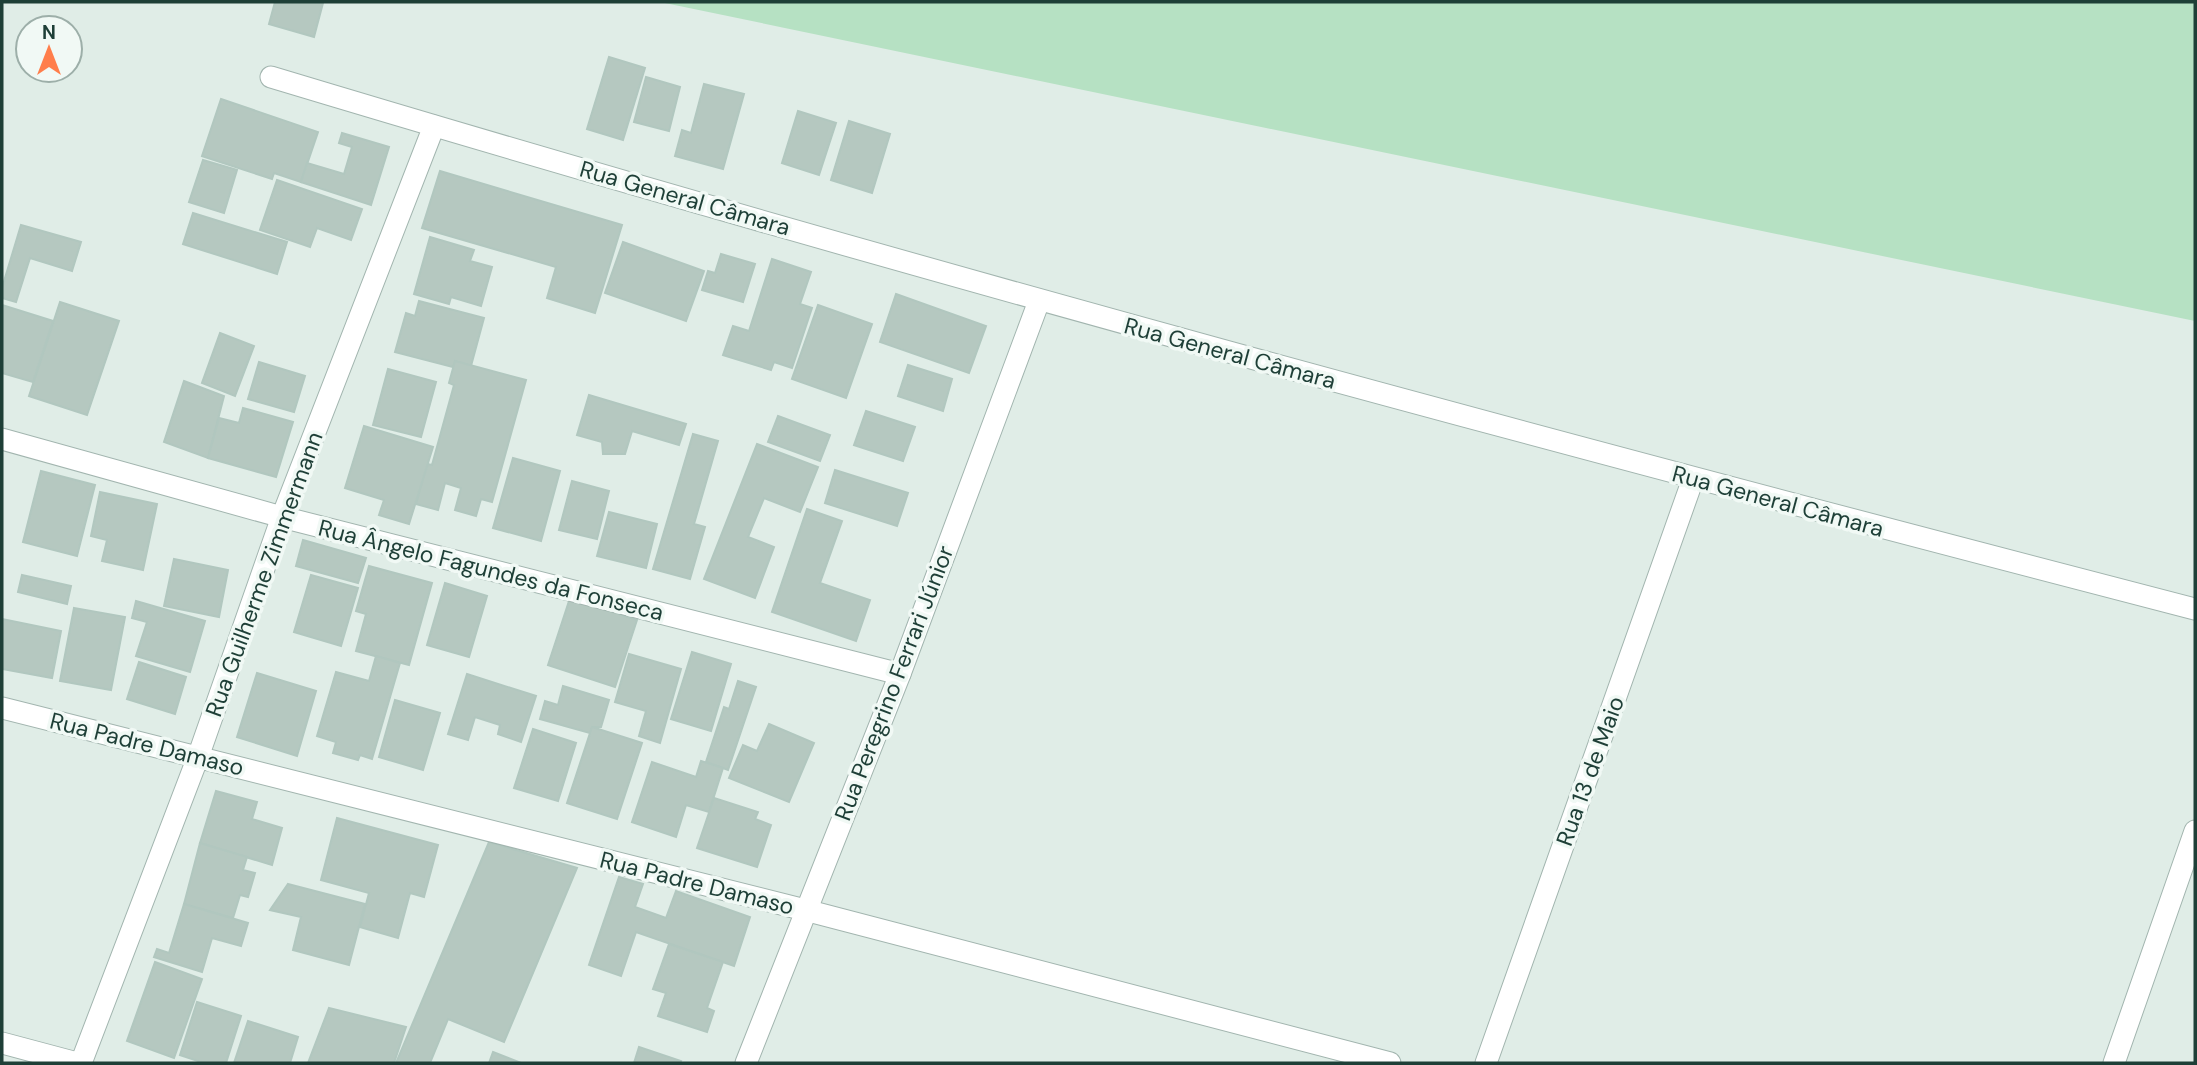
<svg xmlns="http://www.w3.org/2000/svg" width="2197" height="1065" font-family="'DM Sans',sans-serif">
<style>
.green{fill:#b6e1c3}
.building{fill:#b5c8c0;stroke:#b1c7bf;stroke-width:2}
.lines{fill:none;stroke-linecap:round;stroke-linejoin:round}
.minor-casing{stroke:#a2b5af;stroke-width:23}
.minor{stroke:#fff;stroke-width:21}
.labels{text-anchor:middle;dominant-baseline:central;stroke-width:7;stroke-linejoin:round;paint-order:stroke}
.street-label{font-size:23px;fill:#1e3f37;stroke:#f1f9f5}
</style>
<rect width="100%" height="100%" fill="#e0ede7"/>
<polygon class="green" points="660,2 2195,2 2195,321"/>
<g class="building">
<polygon points="275,2 323,3 314,37 269,24"/>
<polygon points="609,57 645,68 623,140 587,129"/>
<polygon points="646,77 680,87 669,131 634,122"/>
<polygon points="704,84 744,94 723,169 675,156 682,130 691,133"/>
<polygon points="221,99 318,132 301,182 274,173 272,179 202,156"/>
<polygon points="798,111 836,123 819,175 782,163"/>
<polygon points="849,121 890,134 872,193 831,180"/>
<polygon points="342,133 389,147 371,205 301,182 307,163 344,174 352,147 339,143"/>
<polygon points="203,160 237,170 224,213 189,202"/>
<polygon points="440,171 622,225 595,313 547,298 556,267 422,228"/>
<polygon points="277,180 362,209 351,240 317,228 310,247 260,230"/>
<polygon points="193,213 287,242 277,274 183,244"/>
<polygon points="21,225 81,242 72,271 30,258 16,302 2,298 2,288"/>
<polygon points="430,237 474,250 470,261 492,267 481,306 451,297 449,304 414,294"/>
<polygon points="623,242 704,271 686,321 605,293"/>
<polygon points="721,254 755,264 743,302 702,290 708,271 715,273"/>
<polygon points="772,259 811,272 800,304 812,308 792,368 774,362 771,370 723,355 733,326 749,331"/>
<polygon points="896,294 986,326 969,373 880,342"/>
<polygon points="419,301 484,318 471,366 455,361 453,367 395,352 406,313 415,316"/>
<polygon points="60,302 119,321 87,415 29,396"/>
<polygon points="2,305 53,321 33,382 2,373"/>
<polygon points="818,305 872,324 846,398 792,379"/>
<polygon points="220,333 254,346 235,396 202,383"/>
<polygon points="455,361 526,380 492,502 481,499 476,516 455,510 461,488 445,483 438,510 416,504 427,464 432,465 454,385 449,383"/>
<polygon points="259,362 305,376 294,412 248,399"/>
<polygon points="908,365 952,379 943,411 898,396"/>
<polygon points="388,369 436,382 421,437 373,425"/>
<polygon points="184,381 224,396 208,458 164,442"/>
<polygon points="589,395 686,424 679,445 632,431 625,454 603,454 602,442 577,435"/>
<polygon points="243,408 293,422 276,477 208,458 219,418 239,423"/>
<polygon points="866,411 915,427 903,461 854,445"/>
<polygon points="778,416 830,435 820,461 768,442"/>
<polygon points="364,426 433,447 409,524 379,515 384,500 345,488"/>
<polygon points="693,434 718,441 694,524 705,527 690,579 653,569"/>
<polygon points="757,444 818,467 800,512 764,498 748,537 774,547 755,598 704,579"/>
<polygon points="513,458 560,471 541,541 493,528"/>
<polygon points="835,470 908,493 897,526 825,503"/>
<polygon points="41,471 95,485 77,556 23,542"/>
<polygon points="572,481 609,491 597,539 559,530"/>
<polygon points="100,492 157,504 143,570 102,561 107,540 91,536"/>
<polygon points="807,509 842,521 820,583 870,600 856,641 772,612"/>
<polygon points="609,512 657,524 646,568 597,556"/>
<polygon points="303,540 366,558 358,583 296,566"/>
<polygon points="174,559 228,570 219,617 164,606"/>
<polygon points="369,566 432,583 409,665 356,651 366,614 356,611"/>
<polygon points="22,575 71,586 67,604 18,592"/>
<polygon points="311,575 358,588 341,646 294,632"/>
<polygon points="445,583 487,596 469,657 427,645"/>
<polygon points="570,598 637,620 615,687 548,665"/>
<polygon points="136,601 205,621 190,672 136,656 147,622 132,618"/>
<polygon points="74,608 125,617 111,690 60,681"/>
<polygon points="2,619 61,631 52,678 2,669"/>
<polygon points="692,652 731,664 711,731 671,719"/>
<polygon points="629,654 681,669 660,743 639,736 646,711 615,702"/>
<polygon points="376,656 400,663 372,759 360,755 358,760 333,753 336,742 317,736 336,672 369,681"/>
<polygon points="139,662 186,677 175,714 127,699"/>
<polygon points="257,673 316,691 297,756 237,737"/>
<polygon points="467,674 536,696 521,742 498,734 500,725 475,717 468,740 448,734"/>
<polygon points="738,681 756,687 728,770 706,762 724,707 729,709"/>
<polygon points="563,686 609,700 601,727 592,727 590,733 540,719 545,701 558,705"/>
<polygon points="395,700 440,713 423,770 379,757"/>
<polygon points="769,724 814,743 789,802 729,778 743,745 757,751"/>
<polygon points="592,727 642,743 617,819 567,803"/>
<polygon points="533,729 576,743 558,801 514,788"/>
<polygon points="701,761 723,768 709,812 686,805 676,837 632,822 652,762 696,777"/>
<polygon points="216,791 257,802 252,819 282,828 272,865 200,843"/>
<polygon points="714,798 758,812 755,819 771,825 757,867 697,848"/>
<polygon points="337,818 438,845 424,897 410,893 398,938 360,927 369,893 321,880"/>
<polygon points="489,842 577,868 504,1042 448,1019 430,1063 396,1063"/>
<polygon points="200,843 247,857 243,870 255,873 248,897 240,895 233,918 184,904"/>
<polygon points="619,877 643,884 635,907 666,918 676,891 750,917 734,966 636,932 621,976 589,965"/>
<polygon points="288,884 365,904 349,965 293,950 301,917 270,910"/>
<polygon points="184,904 248,923 241,946 212,938 202,972 154,957 157,949 169,953"/>
<polygon points="669,944 723,962 707,1008 714,1011 707,1032 658,1016 666,993 653,989"/>
<polygon points="155,962 202,979 174,1058 127,1041"/>
<polygon points="197,1002 241,1016 226,1063 204,1063 180,1055"/>
<polygon points="329,1008 406,1027 394,1063 308,1063"/>
<polygon points="248,1021 298,1037 290,1063 234,1063"/>
<polygon points="639,1047 681,1061 680,1063 634,1063"/>
<polygon points="493,1052 521,1063 489,1063"/>
</g>
<g class="lines">
<g class="minor-casing">
<g id="minor">
<path d="M271,77C908,269 1551,442 2195,609"/>
<polyline points="2,439 282,517 900,674"/>
<polyline points="2,708 805,910 1390,1063"/>
<polyline points="2,1043 77,1063"/>
<polyline points="81,1063 198,757 282,517 434,126"/>
<polyline points="746,1063 900,674 1039,301"/>
<polyline points="1486,1063 1693,479"/>
<polyline points="2114,1063 2195,831"/>
</g>
</g>
<use href="#minor" class="minor"/>
</g>
<g class="labels">
<g class="street-label">
<text transform="translate(685 198) rotate(16)">Rua General Câmara</text>
<text transform="translate(1230 353) rotate(15)">Rua General Câmara</text>
<text transform="translate(1778 501) rotate(15)">Rua General Câmara</text>
<text transform="translate(491 570) rotate(14)">Rua Ângelo Fagundes da Fonseca</text>
<text transform="translate(264 574) rotate(-70)">Rua Guilherme Zimmermann</text>
<text transform="translate(894 683) rotate(-69)">Rua Peregrino Ferrari Júnior</text>
<text transform="translate(147 744) rotate(14)">Rua Padre Damaso</text>
<text transform="translate(1590 771) rotate(-70)">Rua 13 de Maio</text>
<text transform="translate(697 883) rotate(14)">Rua Padre Damaso</text>
</g>
</g>
<rect width="2197" height="1065" fill="none" stroke="#1e3f37" stroke-width="7"/>
<g transform="translate(49 49)"><circle r="33" fill="#f1f9f5" stroke="#9dafa9" stroke-width="2"/>
<path d="M0-5L12 26L0 18L-12 26Z" fill="#ff7e4b"/>
<text y="-10" font-size="19" font-weight="bold" text-anchor="middle" fill="#1e3f37">N</text>
</g>
</svg>
